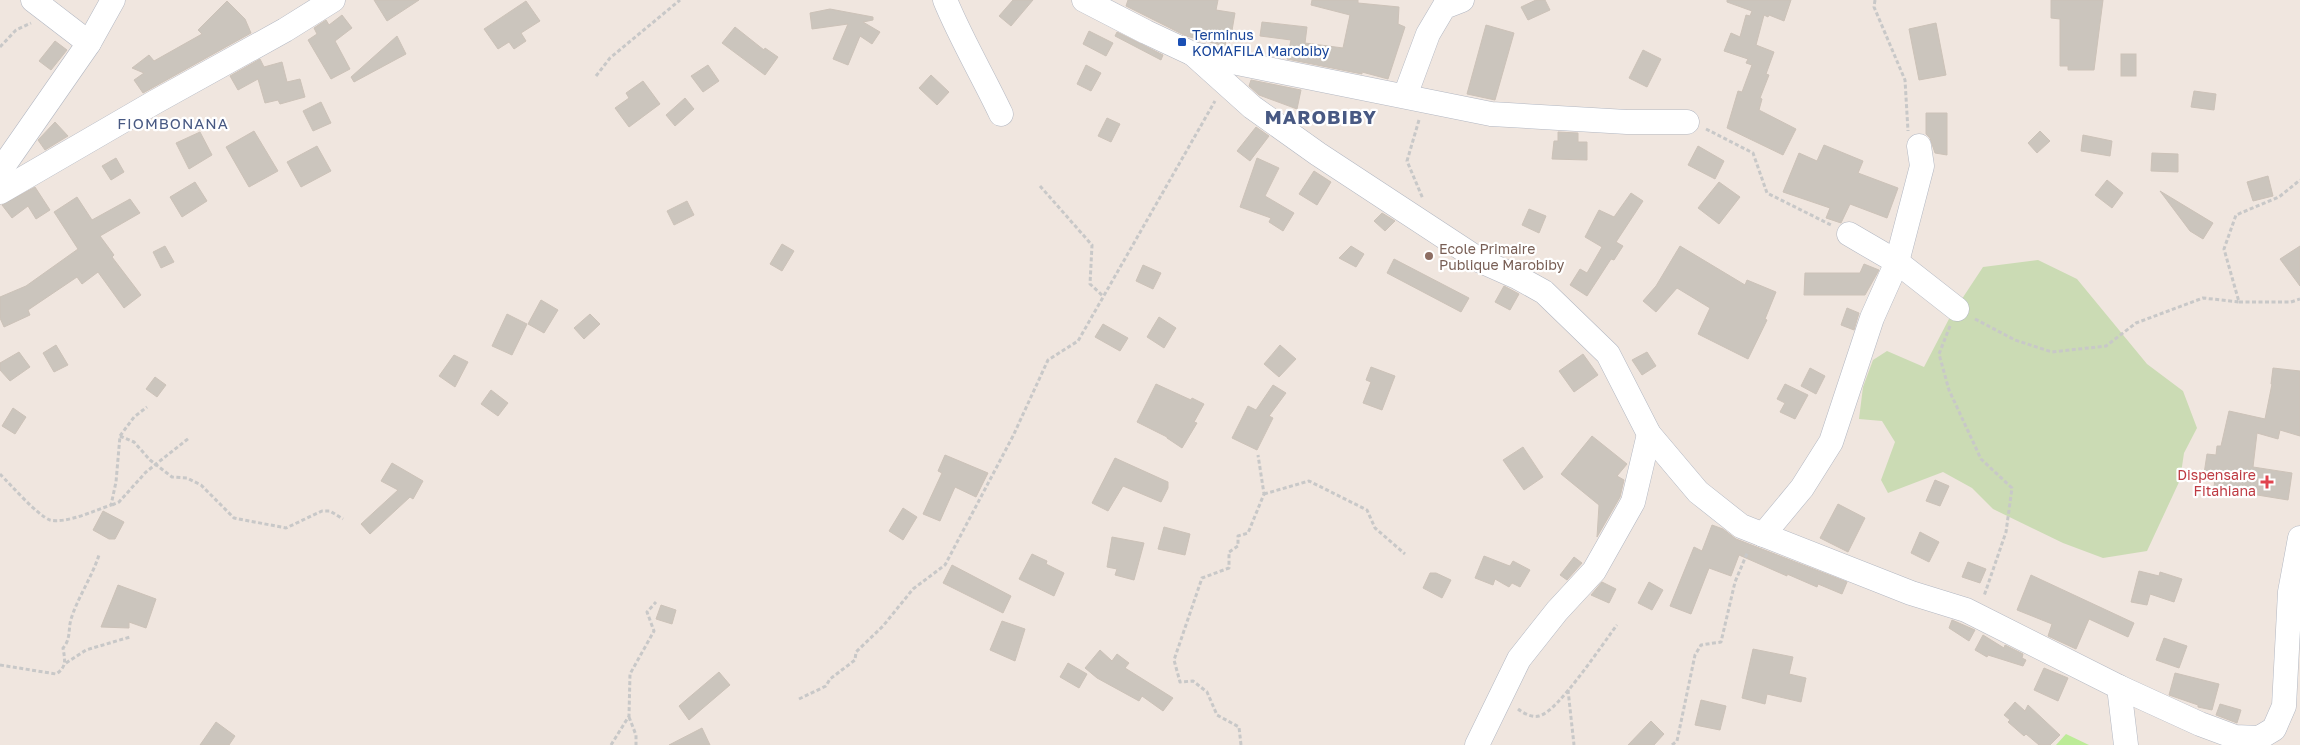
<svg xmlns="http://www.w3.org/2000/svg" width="2300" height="745" font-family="'Golos Text',sans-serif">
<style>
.green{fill:#bceb97}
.cemetery{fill:#cbdbb4}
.building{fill:#cbc5bd;stroke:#ccc2b8}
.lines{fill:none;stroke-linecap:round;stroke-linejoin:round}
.minor-casing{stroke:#b2b7c2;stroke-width:25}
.path{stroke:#c8c8c8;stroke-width:3;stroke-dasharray:4 2.5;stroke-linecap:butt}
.minor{stroke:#fff;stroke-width:24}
.transit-dot{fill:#1a4fb4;stroke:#fff;stroke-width:2}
.education-dot{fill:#8d6e63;stroke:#fff;stroke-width:2}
.health-dot{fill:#e0444e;stroke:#fff;stroke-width:2}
.labels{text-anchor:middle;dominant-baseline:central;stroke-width:4.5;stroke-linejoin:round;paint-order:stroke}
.transit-label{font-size:14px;fill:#164399;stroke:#fff;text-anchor:start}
.education-label{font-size:14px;fill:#785e54;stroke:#fff;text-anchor:start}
.health-label{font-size:14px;fill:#be3a42;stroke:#fff;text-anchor:end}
.neighbourhood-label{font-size:15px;letter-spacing:1px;fill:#485983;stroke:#fff}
.district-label{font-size:19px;font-weight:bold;letter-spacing:1px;fill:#485983;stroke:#fff}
</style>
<rect width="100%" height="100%" fill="#f0e6df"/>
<polygon class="green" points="2066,734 2089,745 2056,745"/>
<polygon class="cemetery" points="2038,260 2077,279 2147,364 2183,391 2197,428 2184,453 2180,480 2147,551 2103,558 2063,543 1993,509 1972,488 1943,472 1888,493 1881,480 1895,442 1882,421 1859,419 1863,387 1873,360 1887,351 1924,367 1950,317 1983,267"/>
<g class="building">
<polygon points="374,0 419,0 387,21"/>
<polygon points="1013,0 1033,0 1011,26 999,16"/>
<polygon points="1128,0 1218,0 1216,10 1235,13 1230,42 1226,41 1225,46 1186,36 1126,6"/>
<polygon points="1312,0 1358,0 1358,3 1399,7 1398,24 1405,27 1388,79 1362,72 1362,74 1287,59 1291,40 1260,36 1262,22 1307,27 1305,43 1343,48 1350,15 1311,5"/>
<polygon points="1536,0 1545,0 1550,10 1528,20 1521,7"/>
<polygon points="1727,0 1791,0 1784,21 1769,15 1768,17 1764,15 1756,45 1774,52 1766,74 1769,75 1760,98 1762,99 1759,110 1796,129 1783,155 1727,128 1738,91 1742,92 1752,65 1746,63 1748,59 1724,51 1731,33 1740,37 1746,15 1750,16 1752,11 1727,2"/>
<polygon points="2051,0 2103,0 2094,70 2068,70 2068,66 2060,66 2060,19 2051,18"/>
<polygon points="227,1 245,19 251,33 143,93 134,80 144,73 132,68 149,55 154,61 202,34 198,30"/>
<polygon points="526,1 540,21 521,33 526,41 514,49 509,42 498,49 484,29"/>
<polygon points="830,9 873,17 873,20 863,22 880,32 872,44 860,36 848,65 833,59 848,24 812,29 810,13"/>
<polygon points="342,15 352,28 335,41 350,69 331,79 308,40 317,34 314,28 326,20 329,25"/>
<polygon points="1936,23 1946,75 1919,80 1909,29"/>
<polygon points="1486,25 1514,33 1495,100 1467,94"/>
<polygon points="735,27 764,50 765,48 778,57 765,75 722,43"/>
<polygon points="1089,31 1113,43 1106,56 1083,44"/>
<polygon points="1117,32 1163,55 1161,60 1115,36"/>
<polygon points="397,36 406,54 354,82 351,77"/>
<polygon points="55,41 67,50 51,70 39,61"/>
<polygon points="1643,50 1661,59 1647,87 1629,78"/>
<rect x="2121" y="54" width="15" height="22"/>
<polygon points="260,59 264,67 282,62 287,82 300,79 305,97 280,104 278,100 265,103 258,79 238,90 230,76"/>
<polygon points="708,65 719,81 703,92 691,76"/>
<polygon points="1086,65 1101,73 1091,91 1077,84"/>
<polygon points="931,75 949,92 937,105 919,88"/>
<polygon points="1251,80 1301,90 1297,109 1259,95 1249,86"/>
<polygon points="643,81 660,104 629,127 615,108 629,98 626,93"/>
<polygon points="2194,91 2216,94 2214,110 2191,107"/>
<polygon points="685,98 694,109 675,126 666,115"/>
<polygon points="321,102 331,123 313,131 303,111"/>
<polygon points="1926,113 1947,113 1947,155 1935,153 1930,138 1926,134"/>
<polygon points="1107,118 1120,124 1111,142 1098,136"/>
<polygon points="55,122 68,136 45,150 38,140"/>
<polygon points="1256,127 1269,136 1250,161 1237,151"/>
<polygon points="254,131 278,171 249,187 226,147"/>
<polygon points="2040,131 2050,141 2037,153 2028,143"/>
<polygon points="200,132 212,155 189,169 176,143"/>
<polygon points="1558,132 1578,133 1578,142 1587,142 1587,160 1552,159 1554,141 1558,141"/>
<polygon points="2083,135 2112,141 2110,156 2081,151"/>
<polygon points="1824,145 1863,161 1858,173 1898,188 1887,218 1850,204 1841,223 1826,218 1830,208 1783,192 1799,153 1817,161"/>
<polygon points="317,146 331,171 301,187 287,162"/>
<polygon points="1698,146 1724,161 1715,179 1688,165"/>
<polygon points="2152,153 2178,154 2178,172 2151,171"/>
<polygon points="116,158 124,172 111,180 102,166"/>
<polygon points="1257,158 1279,168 1265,196 1294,213 1283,231 1269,222 1271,218 1240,207"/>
<polygon points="1314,171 1331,182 1317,205 1299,194"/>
<polygon points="2268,176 2273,196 2253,201 2247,182"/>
<polygon points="2107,180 2123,193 2112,208 2095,195"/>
<polygon points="195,182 207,201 182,217 170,197"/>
<polygon points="1719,182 1740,197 1719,224 1698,208"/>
<polygon points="35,187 50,210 36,219 28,206 12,218 2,205"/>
<polygon points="2160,191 2213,223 2203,239 2190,231"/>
<polygon points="1631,193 1643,201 1616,242 1623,246 1614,260 1611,259 1587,296 1570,285 1580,269 1587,273 1602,247 1585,237 1599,210 1614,217"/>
<polygon points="77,197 92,220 130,199 140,213 100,236 114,255 112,257 141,295 124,308 98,272 82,284 77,277 28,310 30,315 4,327 0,318 0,297 26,286 78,249 54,212"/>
<polygon points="687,201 694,215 674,225 667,211"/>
<polygon points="1529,209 1546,216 1539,233 1522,225"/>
<polygon points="1382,213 1395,221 1385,231 1374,221"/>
<polygon points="782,244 794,251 782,271 770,264"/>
<polygon points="165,246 174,262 161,268 153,252"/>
<polygon points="1351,246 1364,254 1356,267 1339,258"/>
<polygon points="1680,246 1745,285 1747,280 1776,292 1765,319 1767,320 1748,359 1698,334 1710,308 1677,288 1656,312 1643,301 1656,286"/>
<polygon points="2300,246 2300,286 2280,259"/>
<polygon points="1394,259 1469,298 1461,312 1387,273"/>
<polygon points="1864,264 1879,270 1865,295 1804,295 1805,273 1860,273"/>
<polygon points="1143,265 1161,273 1153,289 1136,281"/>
<polygon points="1504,286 1519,294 1510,310 1495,302"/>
<polygon points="541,300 558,310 544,333 528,324"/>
<polygon points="1847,308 1859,313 1854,330 1841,325"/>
<polygon points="507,314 527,324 512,355 492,346"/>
<polygon points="590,314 600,324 584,339 574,328"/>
<polygon points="1159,317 1176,328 1164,348 1147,337"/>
<polygon points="1103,324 1128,338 1120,351 1095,337"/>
<polygon points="56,345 68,365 54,372 43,353"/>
<polygon points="1280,345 1296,359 1279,377 1264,364"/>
<polygon points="19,352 30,367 10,381 0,370 0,363"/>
<polygon points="1647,352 1656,366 1642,375 1632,360"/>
<polygon points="1583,354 1598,375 1574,392 1559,371"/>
<polygon points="454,355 468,362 455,387 439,376"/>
<polygon points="1371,367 1395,376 1382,410 1363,403 1371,382 1366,380"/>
<polygon points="1810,368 1825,376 1816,394 1801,386"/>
<polygon points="2273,368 2300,371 2300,436 2280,430 2278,439 2257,433 2253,467 2292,473 2288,500 2214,488 2215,476 2204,474 2207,454 2216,455 2217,446 2221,446 2229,411 2265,419 2272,384 2271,384"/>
<polygon points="155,377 166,385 157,397 146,389"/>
<polygon points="1156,384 1191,400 1192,398 1204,404 1194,422 1197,423 1182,448 1167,438 1167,437 1137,422"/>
<polygon points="1785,384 1808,395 1795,419 1780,412 1785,403 1777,399"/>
<polygon points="1273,385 1286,393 1269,416 1273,418 1257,450 1232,438 1248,406 1256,410"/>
<polygon points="491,390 508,403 498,416 481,404"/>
<polygon points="13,408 26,417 15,434 2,426"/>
<polygon points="1592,436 1627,464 1617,476 1624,480 1620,497 1597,537 1599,505 1561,474"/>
<polygon points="1523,447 1543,477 1524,490 1503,460"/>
<polygon points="945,455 988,473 976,497 955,487 940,521 923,514 942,473 938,471"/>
<polygon points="1115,458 1168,482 1168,488 1161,502 1123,486 1108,511 1092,503"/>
<polygon points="392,463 423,481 413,499 410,497 370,534 361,524 398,490 381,481"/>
<polygon points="1935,480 1949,486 1940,506 1926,501"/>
<polygon points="1838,504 1865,518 1848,552 1820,538"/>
<polygon points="903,508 917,517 903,540 889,531"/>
<polygon points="103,511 124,522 115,539 109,539 93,530"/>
<polygon points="1712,525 1723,529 1736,539 1847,582 1842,594 1818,584 1817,587 1787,574 1787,576 1739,555 1731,576 1709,568 1691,614 1670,606 1694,547 1702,551"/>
<polygon points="1164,527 1190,534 1185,555 1158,549"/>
<polygon points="1920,532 1939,542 1929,562 1911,553"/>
<polygon points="1112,537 1144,543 1134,580 1115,575 1117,569 1107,567"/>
<polygon points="1032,554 1047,561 1046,564 1064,573 1054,596 1019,579"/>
<polygon points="1484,556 1507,565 1510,566 1513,561 1530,570 1520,587 1512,583 1509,587 1495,579 1493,585 1475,578"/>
<polygon points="1574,557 1582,563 1567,580 1560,575"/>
<polygon points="1968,562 1986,569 1980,583 1962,577"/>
<polygon points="952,565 1011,596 1003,613 943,583"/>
<polygon points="2139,571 2159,576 2160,572 2182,579 2174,602 2150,594 2147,605 2131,602"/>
<polygon points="1430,573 1436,573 1451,580 1442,598 1423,588"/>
<polygon points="2031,575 2134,623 2128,637 2089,619 2076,649 2048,636 2052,624 2017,610"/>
<polygon points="1602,582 1616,589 1609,603 1591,595"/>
<polygon points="1649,582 1663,590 1652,610 1638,603"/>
<polygon points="118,585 156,599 146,628 129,622 129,628 101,627"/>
<polygon points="661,605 676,610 672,624 656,619"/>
<polygon points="1952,620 1975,630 1969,641 1949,628"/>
<polygon points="1002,621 1025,629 1015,661 990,650"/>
<polygon points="1983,635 2004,648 2005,645 2023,654 2022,658 2026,660 2023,666 1988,655 1987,657 1975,650"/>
<polygon points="2164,638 2187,646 2179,668 2156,660"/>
<polygon points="1753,649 1793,657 1789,674 1806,678 1801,702 1767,694 1765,704 1742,698"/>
<polygon points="1100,650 1112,661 1117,654 1129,663 1125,668 1173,698 1163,711 1142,696 1139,701 1097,678 1085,668"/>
<polygon points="1068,663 1087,674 1079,688 1060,677"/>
<polygon points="2044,668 2068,678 2058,701 2034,690"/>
<polygon points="719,672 730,685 689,720 679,706"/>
<polygon points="2175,673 2219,684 2212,710 2198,707 2198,705 2169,695"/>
<polygon points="1701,700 1726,706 1720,730 1695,725"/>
<polygon points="2015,702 2025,711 2028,705 2060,735 2050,745 2039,745 2026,734 2024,736 2008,722 2010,720 2004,715"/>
<polygon points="2220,704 2241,710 2237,723 2216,715"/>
<polygon points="1651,721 1664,734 1654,745 1628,745"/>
<polygon points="216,722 235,736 229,745 200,745"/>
<polygon points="702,728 710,745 669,745"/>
</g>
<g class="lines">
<g class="minor-casing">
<g id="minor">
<polyline points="33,0 89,43"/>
<path d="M945,0C961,39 983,76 1001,114"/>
<polyline points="1084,0 1146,32 1193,54 1491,114 1627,122 1687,122"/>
<polyline points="1193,54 1252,107 1318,154 1481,261 1517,277 1544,292 1608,354 1649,434 1698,492 1741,526 1911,593 1966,610 2119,687 2126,745"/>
<polyline points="1405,96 1428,34 1444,7 1462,0"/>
<polyline points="0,171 89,43 113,0"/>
<polyline points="0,192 155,102 285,30 333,0"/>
<polyline points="1849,234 1897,262 1957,309"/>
<polyline points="1763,535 1802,488 1831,442 1872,318 1897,262 1922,166 1919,146"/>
<polyline points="2119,687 2200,724 2235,737 2259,738 2274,729 2284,706 2290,592 2300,538"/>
<polyline points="1477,745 1519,659 1557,611 1594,571 1633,502 1649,434"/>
</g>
</g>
<g class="path">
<polyline points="1875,0 1874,7 1905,80 1908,131"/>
<polyline points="0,47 16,30 31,23"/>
<polyline points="596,76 610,58 680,0"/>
<polyline points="1419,120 1407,161 1423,199"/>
<polyline points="1706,129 1753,153 1767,193 1831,225"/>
<polyline points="1040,186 1092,245 1090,284 1103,296"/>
<polyline points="2239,302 2291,302 2300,299"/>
<polyline points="1975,319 2015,340 2052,352 2106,346 2136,323 2203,298 2239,302 2224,249 2236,215 2279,197 2300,180"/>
<polyline points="1950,326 1939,354 1949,390 1981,459 2012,488 2006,532 1984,596"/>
<polyline points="120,436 134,442 150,460 172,477 187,478 201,485 234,518 286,528 322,511 330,511 343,519"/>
<path d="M0,474C10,484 38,516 50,520C66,524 96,510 111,505L116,482L120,436L134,417L147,407"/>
<polyline points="1264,494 1309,481 1367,510 1375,528 1405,554"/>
<polyline points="112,505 119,502 146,472 189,438"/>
<polyline points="66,663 86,650 130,637"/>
<path d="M0,665L56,674C67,667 65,660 63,648C71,639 68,630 71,619C78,597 92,577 99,555"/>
<polyline points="1568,690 1574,745"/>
<polyline points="799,699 826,686 830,679 855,660 856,652 883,626 913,589 945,565 1013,436 1048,360 1078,341 1215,101"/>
<path d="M1518,709C1523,713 1532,718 1539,716C1558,712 1603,643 1617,625"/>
<polyline points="629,717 636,735 636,745"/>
<polyline points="611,745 629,716 630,674 654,631 647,612 656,602"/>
<polyline points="1241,745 1239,727 1217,715 1207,692 1193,681 1180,682 1174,660 1202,578 1229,568 1229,552 1238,546 1238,536 1248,533 1264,494 1258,455"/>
<polyline points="1672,745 1677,741 1695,655 1701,645 1721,642 1735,582 1748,551"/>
</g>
<use href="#minor" class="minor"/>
</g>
<rect class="transit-dot" x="1177" y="37" width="10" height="10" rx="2.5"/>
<circle class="education-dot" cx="1429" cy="256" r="5"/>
<path class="health-dot" d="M2264.5 474.5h5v5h5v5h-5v5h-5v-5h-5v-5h5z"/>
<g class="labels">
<g class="transit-label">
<text x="1192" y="34">Terminus<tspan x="1192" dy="16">KOMAFILA Marobiby</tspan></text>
</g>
<g class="education-label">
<text x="1439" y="248">Ecole Primaire<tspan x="1439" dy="16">Publique Marobiby</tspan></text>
</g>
<g class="health-label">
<text x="2256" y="474">Dispensaire<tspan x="2256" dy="16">Fitahiana</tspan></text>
</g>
<g class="neighbourhood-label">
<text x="173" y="123">FIOMBONANA</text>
</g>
<g class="district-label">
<text x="1321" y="116">MAROBIBY</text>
</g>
</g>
</svg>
